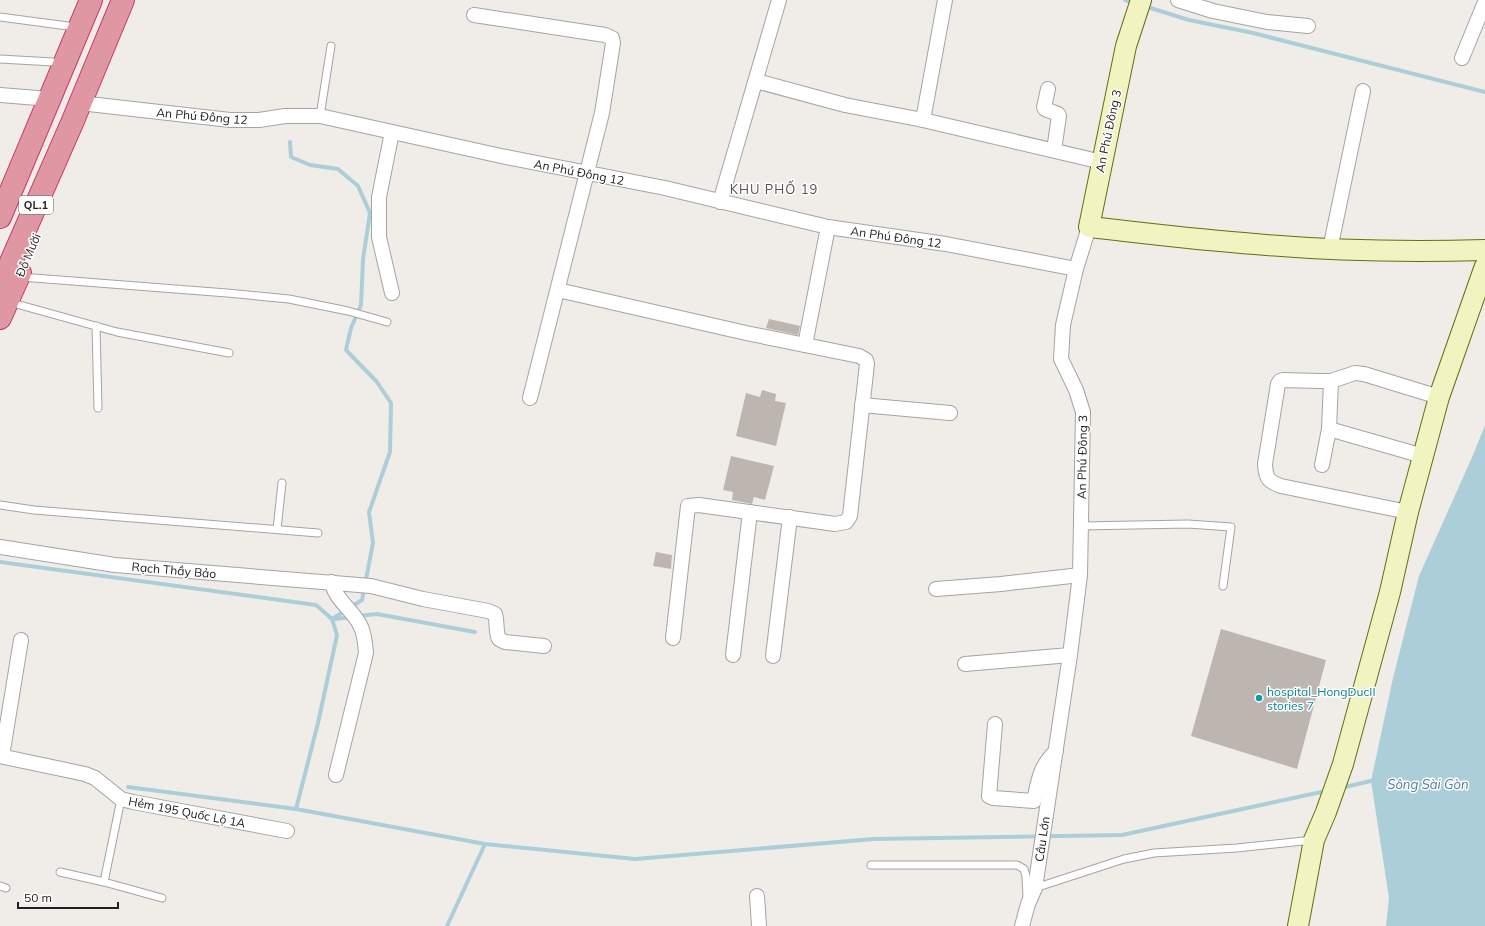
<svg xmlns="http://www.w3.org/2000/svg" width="1485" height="926" font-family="Mulish,sans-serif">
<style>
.water{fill:#acced9}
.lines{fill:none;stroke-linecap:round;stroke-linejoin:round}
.stream{stroke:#acced9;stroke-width:4}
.building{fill:#bdb6b0}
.lane-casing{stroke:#a4a4a4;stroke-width:9}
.street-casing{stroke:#a4a4a4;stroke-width:16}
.secondary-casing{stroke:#636f0f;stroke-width:22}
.highway-casing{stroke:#cb3767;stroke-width:24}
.lane{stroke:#fff;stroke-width:7}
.street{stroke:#fff;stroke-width:14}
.secondary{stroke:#f1f4c1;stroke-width:20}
.highway{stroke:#df97a3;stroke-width:22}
.culture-dot{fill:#0f9aa8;stroke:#fff;stroke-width:1.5}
.labels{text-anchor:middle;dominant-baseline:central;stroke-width:3;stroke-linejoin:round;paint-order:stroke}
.shield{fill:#fff;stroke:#636363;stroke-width:1}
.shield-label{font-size:11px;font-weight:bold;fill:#202020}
.street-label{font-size:12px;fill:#202020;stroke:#fff}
.culture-label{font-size:12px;fill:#0d838f;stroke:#fff;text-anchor:start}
.neighbourhood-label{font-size:13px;letter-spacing:1px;fill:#535353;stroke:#fff}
.water-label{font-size:13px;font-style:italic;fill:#5278a0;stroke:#fff}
</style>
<rect width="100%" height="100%" fill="#f0ede8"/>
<polygon class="water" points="1485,425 1485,926 1386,926 1389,898 1371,781 1393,678 1419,576 1473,455"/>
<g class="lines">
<g class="stream">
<polyline points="1125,0 1134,3"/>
<polyline points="1144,6 1189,20 1253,33 1485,92"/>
<polyline points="290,142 291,157 310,165 338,169 358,186 370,213 363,259 361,305 351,328 346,350 377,382 391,403 390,452 369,512 373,543 362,600 332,619"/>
<polyline points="0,562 316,605 332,619 337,635 318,723 296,809"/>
<polyline points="358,616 377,614 475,632"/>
<polyline points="335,619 352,617"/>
<polyline points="128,787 296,809 485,844 635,859 874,839 1122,835 1326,791"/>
<polyline points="1341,788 1375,780"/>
<polyline points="447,926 485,844"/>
</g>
</g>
<g class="building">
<polygon points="769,319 800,326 798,335 766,328"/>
<polygon points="762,390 776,394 775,401 786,403 776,446 736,436 746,393 760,397"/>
<polygon points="731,456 774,466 765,500 754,497 752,504 732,500 733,492 723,490"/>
<polygon points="656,552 672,555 671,569 653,566"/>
<polygon points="1221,629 1326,660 1297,769 1191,736"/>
</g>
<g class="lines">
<g class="lane-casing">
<g id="lane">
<polyline points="0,17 68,26"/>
<polyline points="0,59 53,62"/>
<polyline points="320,116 331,46"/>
<polyline points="21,277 227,293 289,299 348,311 387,322"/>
<polyline points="9,302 117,332 229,353"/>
<polyline points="96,326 98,408"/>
<polyline points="0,505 34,510 318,533"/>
<polyline points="1080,526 1188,524 1231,527 1223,586"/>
<polyline points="277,529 282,483"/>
<polyline points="871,865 1017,865 1024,869 1026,876 1027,898"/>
<polyline points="60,872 104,882 162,898"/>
<polyline points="104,882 121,799"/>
<polyline points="0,886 6,888"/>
<polyline points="1035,888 1124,859 1154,853 1237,848 1313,840"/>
</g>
</g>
<g class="street-casing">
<g id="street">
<polyline points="1178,0 1213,11 1267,22 1308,26"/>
<polyline points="474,15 605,35 612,38 613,43 602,113 530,398"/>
<polyline points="1462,58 1485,2"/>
<polyline points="756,81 845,105 923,120 1102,162"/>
<polyline points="1048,89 1044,107 1045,109 1058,114 1059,116 1054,150"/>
<polyline points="0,95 50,99"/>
<polyline points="80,103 230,120 259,120 285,116 320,116 501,156 665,188 828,227 946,244 1076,269"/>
<polyline points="923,120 945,0"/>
<polyline points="392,132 379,197 379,237 392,293"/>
<polyline points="720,202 779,0"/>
<polyline points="1330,249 1363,91"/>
<polyline points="558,290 746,333 859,356 866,360 867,364 850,516 846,522 835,524 699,505 688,506 673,638"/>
<polyline points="805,345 828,227"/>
<polyline points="862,405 950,413"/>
<polyline points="1329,429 1423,456"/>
<polyline points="1322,465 1329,429 1331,381"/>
<path d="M1408,512L1281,486C1268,481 1266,479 1265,464L1278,384L1280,381L1283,380L1320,381H1331L1355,373L1364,374L1439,397"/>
<path d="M0,547L115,565L371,586L423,599L488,611L495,614C498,624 495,630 499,639L505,642L544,646"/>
<path d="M332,582C334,599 353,610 360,625C365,634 365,644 366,653L336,775"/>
<polyline points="936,589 1001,584 1080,575"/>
<polyline points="733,655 750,512"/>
<polyline points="773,656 790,517"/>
<polyline points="965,664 1070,655"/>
<path d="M995,724L989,796L993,798L1034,801C1038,781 1040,766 1056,751"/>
<polyline points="0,756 85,774 95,778 121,799 133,802 287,831"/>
<polyline points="2,756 21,640"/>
<polyline points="757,896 759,926"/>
<polyline points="1022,926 1028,904 1035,888 1070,655 1080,575 1083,412 1076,390 1061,359 1063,325 1076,269 1089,227"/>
</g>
</g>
<g class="secondary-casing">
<g id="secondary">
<path d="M1141,0L1126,46L1089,227C1144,233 1199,240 1255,244C1331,251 1408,252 1485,250"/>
<polyline points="1298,926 1314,840 1326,812 1343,764 1390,592 1408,512 1439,397 1485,266"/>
</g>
</g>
<g class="highway-casing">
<g id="highway">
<polyline points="0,217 91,0"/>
<polyline points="0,287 72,123 123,0"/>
<polyline points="0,318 20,273"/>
</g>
</g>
<use href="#lane" class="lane"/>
<use href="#street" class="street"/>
<use href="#secondary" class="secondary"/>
<use href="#highway" class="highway"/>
</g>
<circle class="culture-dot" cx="1259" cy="698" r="4"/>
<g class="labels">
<rect class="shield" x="19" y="196" width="34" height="18" rx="3"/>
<g class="shield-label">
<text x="36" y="205">QL.1</text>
</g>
<g class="street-label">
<text transform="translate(202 116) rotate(5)">An Phú Đông 12</text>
<text transform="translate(1108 131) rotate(-78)">An Phú Đông 3</text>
<text transform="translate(579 172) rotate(11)">An Phú Đông 12</text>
<text transform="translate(896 237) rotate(8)">An Phú Đông 12</text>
<text transform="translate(28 255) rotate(-67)">Đỗ Mười</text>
<text transform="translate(1082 457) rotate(-89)">An Phú Đông 3</text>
<text transform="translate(174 570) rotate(5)">Rạch Thầy Bảo</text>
<text transform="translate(187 812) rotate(11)">Hẻm 195 Quốc Lộ 1A</text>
<text transform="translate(1042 839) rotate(-82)">Cầu Lớn</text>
</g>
<g class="culture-label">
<text x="1267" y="691">hospital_HongDucII<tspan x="1267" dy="14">stories 7</tspan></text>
</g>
<g class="neighbourhood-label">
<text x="774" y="189">KHU PHỐ 19</text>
</g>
<g class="water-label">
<text x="1428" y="784">Sông Sài Gòn</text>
</g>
</g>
<path d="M18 902v6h100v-6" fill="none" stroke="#202020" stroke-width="2"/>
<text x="24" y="902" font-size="12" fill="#202020" stroke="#ffffff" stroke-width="3" paint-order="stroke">50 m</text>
</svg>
